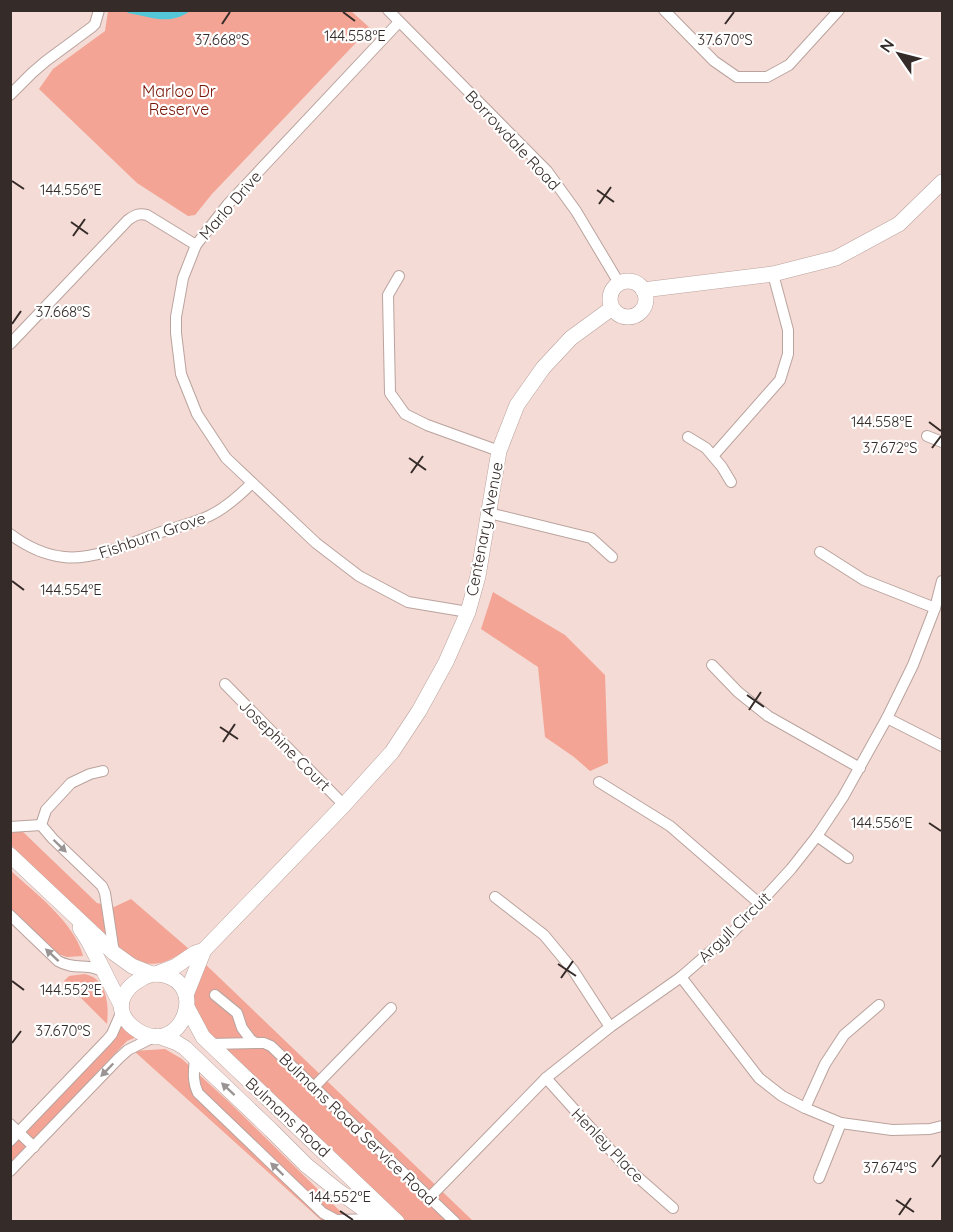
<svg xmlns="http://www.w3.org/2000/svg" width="953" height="1232" font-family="Quicksand,sans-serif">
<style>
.green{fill:#f3a494}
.water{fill:#53c6d7}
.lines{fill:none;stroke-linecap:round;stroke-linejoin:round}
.street-casing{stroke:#baa39e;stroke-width:12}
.secondary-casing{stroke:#baa39e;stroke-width:16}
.street{stroke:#fff;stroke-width:10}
.secondary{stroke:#fff;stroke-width:15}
.oneway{fill:#9a9594}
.ticks{fill:none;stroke:#352b29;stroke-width:2}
.labels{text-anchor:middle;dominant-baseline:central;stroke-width:4.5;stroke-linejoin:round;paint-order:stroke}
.park-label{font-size:16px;fill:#771405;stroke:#fff}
.street-label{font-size:16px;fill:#352b29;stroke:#fff}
.ticks-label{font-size:15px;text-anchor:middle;fill:#352b29;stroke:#fff;stroke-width:4.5;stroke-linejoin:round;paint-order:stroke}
</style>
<rect width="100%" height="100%" fill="#f4dbd5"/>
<g class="green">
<polygon points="108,11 351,11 370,28 212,194 195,215 188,216 137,183 39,89 53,69 105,31"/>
<polygon points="493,592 565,635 605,675 608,763 590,771 574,757 545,737 538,667 481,629"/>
<path d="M10,831H22L97,903L114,907L131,899L189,949C161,965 159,967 128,960L11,845Z"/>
<path d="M10,870C35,893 75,923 83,956L67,957L58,954L11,909Z"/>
<polygon points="203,962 473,1221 397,1221 210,1040 182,979"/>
<path d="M85,974C107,979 109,1004 107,1024L64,981L69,976Z"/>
<polygon points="123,1021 139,1036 127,1041 11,1163 11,1146"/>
<polygon points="165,1049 182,1059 230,1103 350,1221 322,1221 134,1051"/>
</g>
<path class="water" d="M126,11H190C169,26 152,17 128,13Z"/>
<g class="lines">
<g class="street-casing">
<g id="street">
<polyline points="388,10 547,171 576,211 619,283"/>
<polyline points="664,10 714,61 737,77 767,77 789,65 839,10"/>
<polyline points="399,22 228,204 196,245 183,278 176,317 176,333 181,374 197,414 226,458 316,543 359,576 408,602 468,612"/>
<polyline points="10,95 32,73 46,61 92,27 95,24 99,10"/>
<polyline points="399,276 388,295 390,393 405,414 427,425 499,451"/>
<path d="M10,344L128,220C135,215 139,213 147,215L196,245"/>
<polyline points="927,436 942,442"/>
<polyline points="688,437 706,448 722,467 731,482"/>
<polyline points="713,456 780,380 788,354 788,330 773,274"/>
<polyline points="489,513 591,538 612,557"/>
<path d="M10,534C26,546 44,555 64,557C92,561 135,542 161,532C177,527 194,523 209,516C226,508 239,496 252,483"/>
<polyline points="820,552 864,580 935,608"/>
<polyline points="712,665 738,692 768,716 860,768"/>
<polyline points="225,684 344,805"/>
<polyline points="887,718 942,746"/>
<polyline points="599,782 670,826 760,904"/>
<polyline points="41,825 46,810 71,783 90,774 103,771"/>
<polyline points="10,827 41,825 53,839 102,886 105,893 114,953"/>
<polyline points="817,836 848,858"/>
<polyline points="495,897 544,935 573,970 610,1027"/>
<path d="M10,915L58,961C75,971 91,962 104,973"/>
<polyline points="681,977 759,1078 782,1096 805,1108 841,1123 892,1130 930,1129 942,1126"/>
<polyline points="215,995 237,1013 242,1028 251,1040 256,1043"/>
<polyline points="209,1044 256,1043 264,1043 271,1046 455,1222"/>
<path d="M195,1058C194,1070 192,1081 198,1093L323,1213L336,1220L375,1219"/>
<polyline points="546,1078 624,1165 673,1208"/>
<polyline points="314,1087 391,1008"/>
<polyline points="805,1108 825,1064 844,1035 879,1005"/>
<polyline points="10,1124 34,1147"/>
<polyline points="10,1141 107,1040 112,1034 122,1011"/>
<polyline points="10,1171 119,1058 128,1050 154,1037"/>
<polyline points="819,1178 841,1123"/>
<polyline points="430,1197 546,1078 610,1027 681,977 734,931 791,869 817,836 843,797 887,718 913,665 935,608 942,581"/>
</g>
</g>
<g class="secondary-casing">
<g id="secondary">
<circle cx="628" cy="299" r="18"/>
<polyline points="643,290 773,274 836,258 899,224 942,182"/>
<polyline points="10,855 114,953 132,966 152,974"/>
<polyline points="80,928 89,942 121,1005"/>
<path d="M152,974C215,973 182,1065 134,1028C108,1008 126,982 152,974Z"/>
<polyline points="156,974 176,966 195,953 204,950"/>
<polyline points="186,995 204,950 344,805 392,752 419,711 446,662 468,612 478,576 499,451 517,405 543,368 571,338 612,308"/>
<polyline points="187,1007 203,1037 397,1222"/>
<polyline points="158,1036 177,1043 185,1048 271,1130 306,1165 337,1190 381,1222"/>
</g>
</g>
<use href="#street" class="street"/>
<use href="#secondary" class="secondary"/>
</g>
<defs><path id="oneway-solid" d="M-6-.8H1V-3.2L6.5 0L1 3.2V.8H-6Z" transform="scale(1.5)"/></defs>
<g class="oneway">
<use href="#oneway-solid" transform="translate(60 846) rotate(44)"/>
<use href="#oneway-solid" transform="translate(52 955) rotate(-137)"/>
<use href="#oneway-solid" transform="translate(107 1070) rotate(134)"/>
<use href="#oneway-solid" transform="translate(228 1089) rotate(-137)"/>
<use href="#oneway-solid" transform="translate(277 1169) rotate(-136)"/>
</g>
<path class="ticks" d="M343,12L355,21M222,24L230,12M725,24L734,12M12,181L24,189M597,190L614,202M599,204L611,187M71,222L88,234M73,236L85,219M12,324L21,311M929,422L941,431M932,448L941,436M409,458L426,470M411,473L423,456M12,581L24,590M747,695L764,707M749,710L761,692M220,727L238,739M223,742L235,724M929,823L941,831M558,964L576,976M561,978L573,961M12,981L24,990M12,1043L21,1031M932,1167L941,1155M896,1200L914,1212M340,1211L353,1220M899,1215L911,1198"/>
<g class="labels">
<g class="park-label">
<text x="179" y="91">Marloo Dr<tspan x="179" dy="18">Reserve</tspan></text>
</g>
<g class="street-label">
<text transform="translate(513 140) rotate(47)">Borrowdale Road</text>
<text transform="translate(230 205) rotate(-49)">Marlo Drive</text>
<text transform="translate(484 529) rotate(-79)">Centenary Avenue</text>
<text transform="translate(152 535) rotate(-19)">Fishburn Grove</text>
<text transform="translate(285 745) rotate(45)">Josephine Court</text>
<text transform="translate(734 927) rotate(-44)">Argyll Circuit</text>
<text transform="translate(288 1117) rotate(43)">Bulmans Road</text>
<text transform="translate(358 1129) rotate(44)">Bulmans Road Service Road</text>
<text transform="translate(608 1145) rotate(46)">Henley Place</text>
</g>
</g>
<g class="ticks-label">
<text x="355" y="41">144.558°E</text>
<text x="222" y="45">37.668°S</text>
<text x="725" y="45">37.670°S</text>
<text x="71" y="195">144.556°E</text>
<text x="63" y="317">37.668°S</text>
<text x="882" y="427">144.558°E</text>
<text x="890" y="453">37.672°S</text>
<text x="71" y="595">144.554°E</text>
<text x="882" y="828">144.556°E</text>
<text x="71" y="995">144.552°E</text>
<text x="63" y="1036">37.670°S</text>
<text x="890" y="1173">37.674°S</text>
<text x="340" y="1202">144.552°E</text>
</g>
<rect width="953" height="1232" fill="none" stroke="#352b29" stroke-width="24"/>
<g transform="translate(899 54) rotate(305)" stroke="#ffffff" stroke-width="4.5" paint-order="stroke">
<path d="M0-4.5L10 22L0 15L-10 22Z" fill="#352b29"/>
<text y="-9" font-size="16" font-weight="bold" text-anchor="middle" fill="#352b29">N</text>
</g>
</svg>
